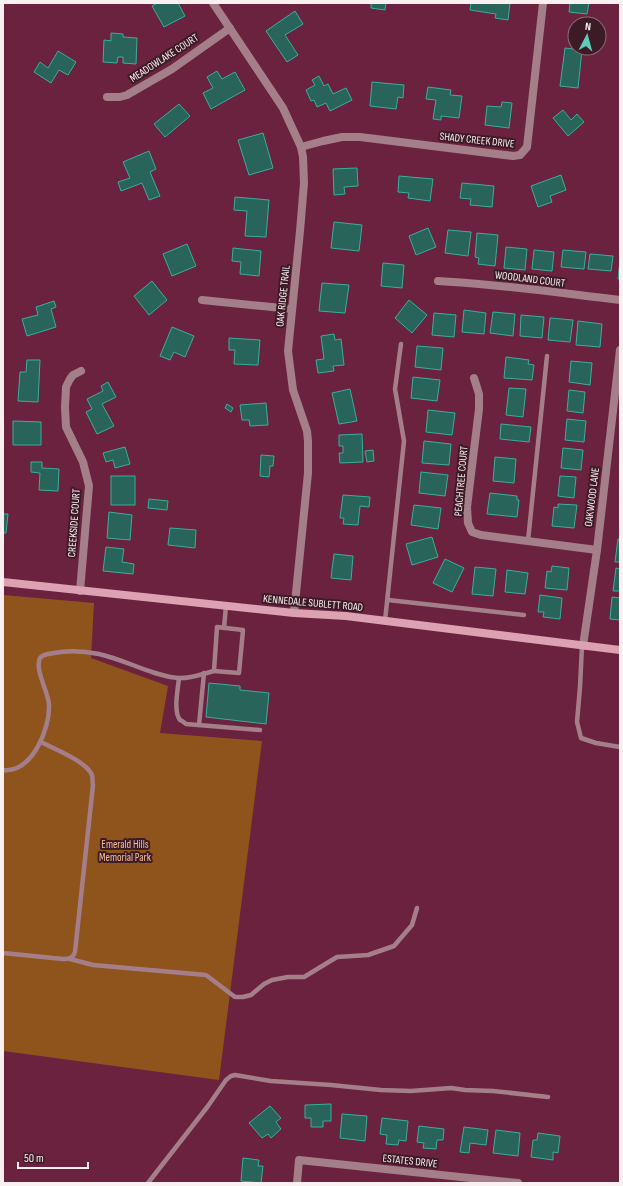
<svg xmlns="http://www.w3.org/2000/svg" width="623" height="1186" font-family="'Sofia Sans Condensed',sans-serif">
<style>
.green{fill:#8f531c}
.building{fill:#286459;stroke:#38af9b}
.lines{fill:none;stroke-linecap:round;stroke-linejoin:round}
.service{stroke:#a47f8a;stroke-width:4.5}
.minor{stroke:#a47f8a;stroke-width:8}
.secondary{stroke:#dca1b2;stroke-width:8}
.labels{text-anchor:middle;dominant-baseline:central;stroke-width:4;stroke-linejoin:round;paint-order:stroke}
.street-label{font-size:11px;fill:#faf0f2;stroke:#3c1b27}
.park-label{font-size:11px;fill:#f4bf95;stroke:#3c1b27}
</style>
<rect width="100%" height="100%" fill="#6b223f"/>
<polygon class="green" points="3,595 94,603 91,658 168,686 160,733 262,741 219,1080 3,1051"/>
<g class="building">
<polygon points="157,3 178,3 185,16 164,27 152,6"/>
<polygon points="371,3 386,3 385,10 371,8"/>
<polygon points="471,3 510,3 508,20 495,18 496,14 470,10"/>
<polygon points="570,3 589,3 587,14 569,12"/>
<polygon points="295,11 303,24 285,35 298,55 287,62 266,31"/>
<polygon points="111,33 123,34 123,37 137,38 136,64 123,63 123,57 118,57 117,63 103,62 104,40 111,41"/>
<polygon points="565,48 582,50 578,88 560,86"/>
<polygon points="58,51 76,62 68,75 59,70 51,83 34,72 40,62 48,68"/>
<polygon points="217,71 222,79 235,72 245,90 211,109 203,93 213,88 207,77"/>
<polygon points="319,76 324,86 328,84 333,94 346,88 352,100 330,111 326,103 317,107 314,100 311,101 306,90 315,85 312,80"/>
<polygon points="372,82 404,85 403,98 398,97 396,109 370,106"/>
<polygon points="428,87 451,90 450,95 462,96 459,118 441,116 441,120 433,119 436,100 426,99"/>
<polygon points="502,102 512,103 509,128 485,125 487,106 501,107"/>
<polygon points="179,104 190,116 165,137 154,124"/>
<polygon points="563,110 571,120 577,114 584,122 568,136 553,118"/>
<polygon points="263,133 273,168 249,175 238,140"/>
<polygon points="149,151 156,169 150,172 160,196 149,200 142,183 121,191 118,182 130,178 123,162"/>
<polygon points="357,168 358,186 344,187 345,194 334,195 333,169"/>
<polygon points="561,175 566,190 550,196 552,202 538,207 531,186"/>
<polygon points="399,176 433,179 430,201 408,198 409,193 398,192"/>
<polygon points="462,183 494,186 492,207 470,205 471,199 460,198"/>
<polygon points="235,197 269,200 266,237 245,236 247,211 234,210"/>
<polygon points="334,222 362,225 359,251 331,248"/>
<polygon points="428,228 436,247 416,255 409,236"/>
<polygon points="448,230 471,232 468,256 445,253"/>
<polygon points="477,233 498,235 495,266 478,264 479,258 475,257"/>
<polygon points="187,244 196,266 172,276 163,254"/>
<polygon points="506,247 527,249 525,270 504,268"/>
<polygon points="233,248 261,251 259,276 240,274 241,262 232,261"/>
<polygon points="534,250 554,252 552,271 532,269"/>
<polygon points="563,250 586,252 584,269 561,267"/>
<polygon points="590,254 613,256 611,271 588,269"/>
<polygon points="620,261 620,279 618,279"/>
<polygon points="383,263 404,265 402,288 381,286"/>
<polygon points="152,281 167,300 149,315 134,296"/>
<polygon points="322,283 349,285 345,313 319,311"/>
<polygon points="409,300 427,315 412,333 395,318"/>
<polygon points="54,301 56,307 51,309 56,327 27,336 22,319 38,315 36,307"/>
<polygon points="464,310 486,313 484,334 462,332"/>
<polygon points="493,312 515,314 513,336 490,333"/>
<polygon points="434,313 456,315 454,337 432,335"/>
<polygon points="521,315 544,317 542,338 520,336"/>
<polygon points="550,318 573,320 570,342 548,340"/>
<polygon points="578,321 602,324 600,347 576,345"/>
<polygon points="172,327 194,336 185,357 174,352 170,360 160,356"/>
<polygon points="334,334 335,340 341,339 344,365 333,366 334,371 318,373 316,360 324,359 321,336"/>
<polygon points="229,338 260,340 258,365 234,364 235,350 229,350"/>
<polygon points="417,346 443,348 441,370 415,367"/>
<polygon points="506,357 529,360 528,364 534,365 532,380 504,378"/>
<polygon points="27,360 40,360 38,402 18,401 20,372 26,372"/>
<polygon points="571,361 592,363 590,385 569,382"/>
<polygon points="413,377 440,380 437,401 411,398"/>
<polygon points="108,382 116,397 102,404 114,426 97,434 86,412 92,409 87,399 103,391 101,386"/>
<polygon points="509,388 526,389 523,417 506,415"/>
<polygon points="350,389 357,421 339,424 332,393"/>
<polygon points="569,390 585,392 583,413 567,411"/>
<polygon points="266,403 268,425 250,426 249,420 242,420 240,405"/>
<polygon points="227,404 233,408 231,412 225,408"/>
<polygon points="428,410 455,413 452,435 426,432"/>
<polygon points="567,419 586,421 584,442 565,440"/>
<polygon points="13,421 41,422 41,445 13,445"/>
<polygon points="501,424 531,427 529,442 500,439"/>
<polygon points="362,434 363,462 340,463 339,453 343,453 343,446 339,446 339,435"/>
<polygon points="424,441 451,444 449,465 422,463"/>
<polygon points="125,447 130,464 115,468 113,460 106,462 103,453"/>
<polygon points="563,448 583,450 581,470 561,468"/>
<polygon points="373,450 374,461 367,462 365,451"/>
<polygon points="261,455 274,456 273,466 270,466 269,477 260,476"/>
<polygon points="495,457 516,459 514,483 493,481"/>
<polygon points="31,462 42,462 42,468 59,469 58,491 39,490 40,473 31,472"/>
<polygon points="421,472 448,475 445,496 419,493"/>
<rect x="111" y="476" width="24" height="29"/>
<polygon points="560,476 576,477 574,498 558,496"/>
<polygon points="490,493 517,496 517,500 519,500 517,517 487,514"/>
<polygon points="343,495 370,497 369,507 360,506 358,525 343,524 344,518 340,518"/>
<polygon points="149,499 168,501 167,510 148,508"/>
<polygon points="558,504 577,505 574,528 552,526 554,507 558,508"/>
<polygon points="414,505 441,508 438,529 411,525"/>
<polygon points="109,512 132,515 130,540 107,538"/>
<polygon points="3,514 8,514 6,533 3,533"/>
<polygon points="170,528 196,530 195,548 168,545"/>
<polygon points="432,537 438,557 412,565 406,544"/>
<polygon points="618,539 620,540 620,562 615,562"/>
<polygon points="106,547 124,549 122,562 134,564 133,574 103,571"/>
<polygon points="334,554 353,556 351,580 331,578"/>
<polygon points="445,559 464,568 452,592 433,583"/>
<polygon points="552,566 569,568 567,590 545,588 547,571 551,572"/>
<polygon points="475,567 496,569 493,596 472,594"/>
<polygon points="616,568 620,569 620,591 613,591"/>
<polygon points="507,570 528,573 525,594 505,592"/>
<polygon points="540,595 562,598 560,619 543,617 544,612 538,612"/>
<polygon points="612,597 620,598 620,620 610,619"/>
<polygon points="209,683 240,686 240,690 269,693 266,724 206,717"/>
<polygon points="331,1104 331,1121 323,1121 323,1127 311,1127 311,1118 305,1118 305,1105"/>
<polygon points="270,1106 281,1118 276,1122 281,1129 271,1138 268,1134 262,1138 249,1123"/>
<polygon points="342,1114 367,1116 365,1141 340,1138"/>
<polygon points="382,1118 408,1121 406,1141 399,1140 398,1145 386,1144 387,1135 380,1134"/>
<polygon points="419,1126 444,1129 443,1140 437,1140 436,1149 423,1148 424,1143 417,1142"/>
<polygon points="464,1127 488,1130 486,1145 470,1143 469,1153 460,1152"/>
<polygon points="496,1130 520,1133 518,1156 493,1153"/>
<polygon points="538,1133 560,1136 558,1153 553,1152 553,1160 531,1157 533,1140 537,1140"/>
<polygon points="243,1158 259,1160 258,1166 263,1166 261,1183 241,1181"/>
</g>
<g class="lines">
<g class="service">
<polyline points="528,541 547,356"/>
<polyline points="388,600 524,615"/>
<polyline points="385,621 404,441 395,389 401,344"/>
<polygon points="217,627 243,630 239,673 214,671"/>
<polyline points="224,628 226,606"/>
<polyline points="582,646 580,687 577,722 581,738 596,743 620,747"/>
<path d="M179,678C178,689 173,711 180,720C181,720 185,723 186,724L260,730"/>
<polyline points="199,725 204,673"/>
<path d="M3,770C32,773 50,729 49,705C49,693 34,669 40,658C43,654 49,654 54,653C69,650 84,651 99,654C126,660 150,675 178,678C190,679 202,674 214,671"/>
<path d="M3,953L63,959C70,959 73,958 75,952L93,785C92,782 93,778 92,775C86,761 54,749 41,742"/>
<polyline points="70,959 93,965 206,975 235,997 243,997 251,995 264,984 272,980 288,977 304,977 337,957 368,955 394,946 412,925 417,908"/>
<polyline points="148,1183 208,1106 226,1080 231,1076 235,1075 271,1081 331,1085 381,1090 411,1091 451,1088 465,1090 493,1091 548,1097"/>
</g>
<g class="minor">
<polyline points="213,3 283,108 301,147 303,157 304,183 300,231 288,351 293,390 307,431 308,441 308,473 294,613"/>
<polyline points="107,97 120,97 127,95 172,69 230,28"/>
<polyline points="301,147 323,141 342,137 360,137 513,156 520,155 527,147 543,3"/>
<path d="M438,281C499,284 560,293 620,300"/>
<polyline points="202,300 292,309"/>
<polyline points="474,378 479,394 479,409 467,507 468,523 472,532 481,535 597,550"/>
<polyline points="80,591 89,486 83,462 66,427 65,407 66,387 70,379 73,375 81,371"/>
<polyline points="583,646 597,550 620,350"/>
<polyline points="297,1183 299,1160 518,1183"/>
</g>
<polyline class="secondary" points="3,582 294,613 346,616 620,650"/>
</g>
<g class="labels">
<g class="street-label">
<text transform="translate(164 58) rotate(-33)">MEADOWLAKE COURT</text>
<text transform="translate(477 140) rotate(6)">SHADY CREEK DRIVE</text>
<text transform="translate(530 279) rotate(7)">WOODLAND COURT</text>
<text transform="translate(283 296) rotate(-84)">OAK RIDGE TRAIL</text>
<text transform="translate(461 481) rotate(-85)">PEACHTREE COURT</text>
<text transform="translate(592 497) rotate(-83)">OAKWOOD LANE</text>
<text transform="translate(74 523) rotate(-86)">CREEKSIDE COURT</text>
<text transform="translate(313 603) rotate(5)">KENNEDALE SUBLETT ROAD</text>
<text transform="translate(410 1161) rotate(6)">ESTATES DRIVE</text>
</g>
<g class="park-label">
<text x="125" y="844">Emerald Hills<tspan x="125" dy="13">Memorial Park</tspan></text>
</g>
</g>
<rect width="623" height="1186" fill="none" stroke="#faf0f2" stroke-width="8"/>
<g transform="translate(587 36) rotate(6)"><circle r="19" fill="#3c1b27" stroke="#887078"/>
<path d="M0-3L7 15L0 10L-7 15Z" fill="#5dceb9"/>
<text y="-6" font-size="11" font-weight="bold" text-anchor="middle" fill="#faf0f2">N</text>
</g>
<path d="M18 1162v6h70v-6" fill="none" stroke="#faf0f2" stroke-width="2"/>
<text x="24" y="1162" font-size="12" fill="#faf0f2" stroke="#3c1b27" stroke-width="3" paint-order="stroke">50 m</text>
</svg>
